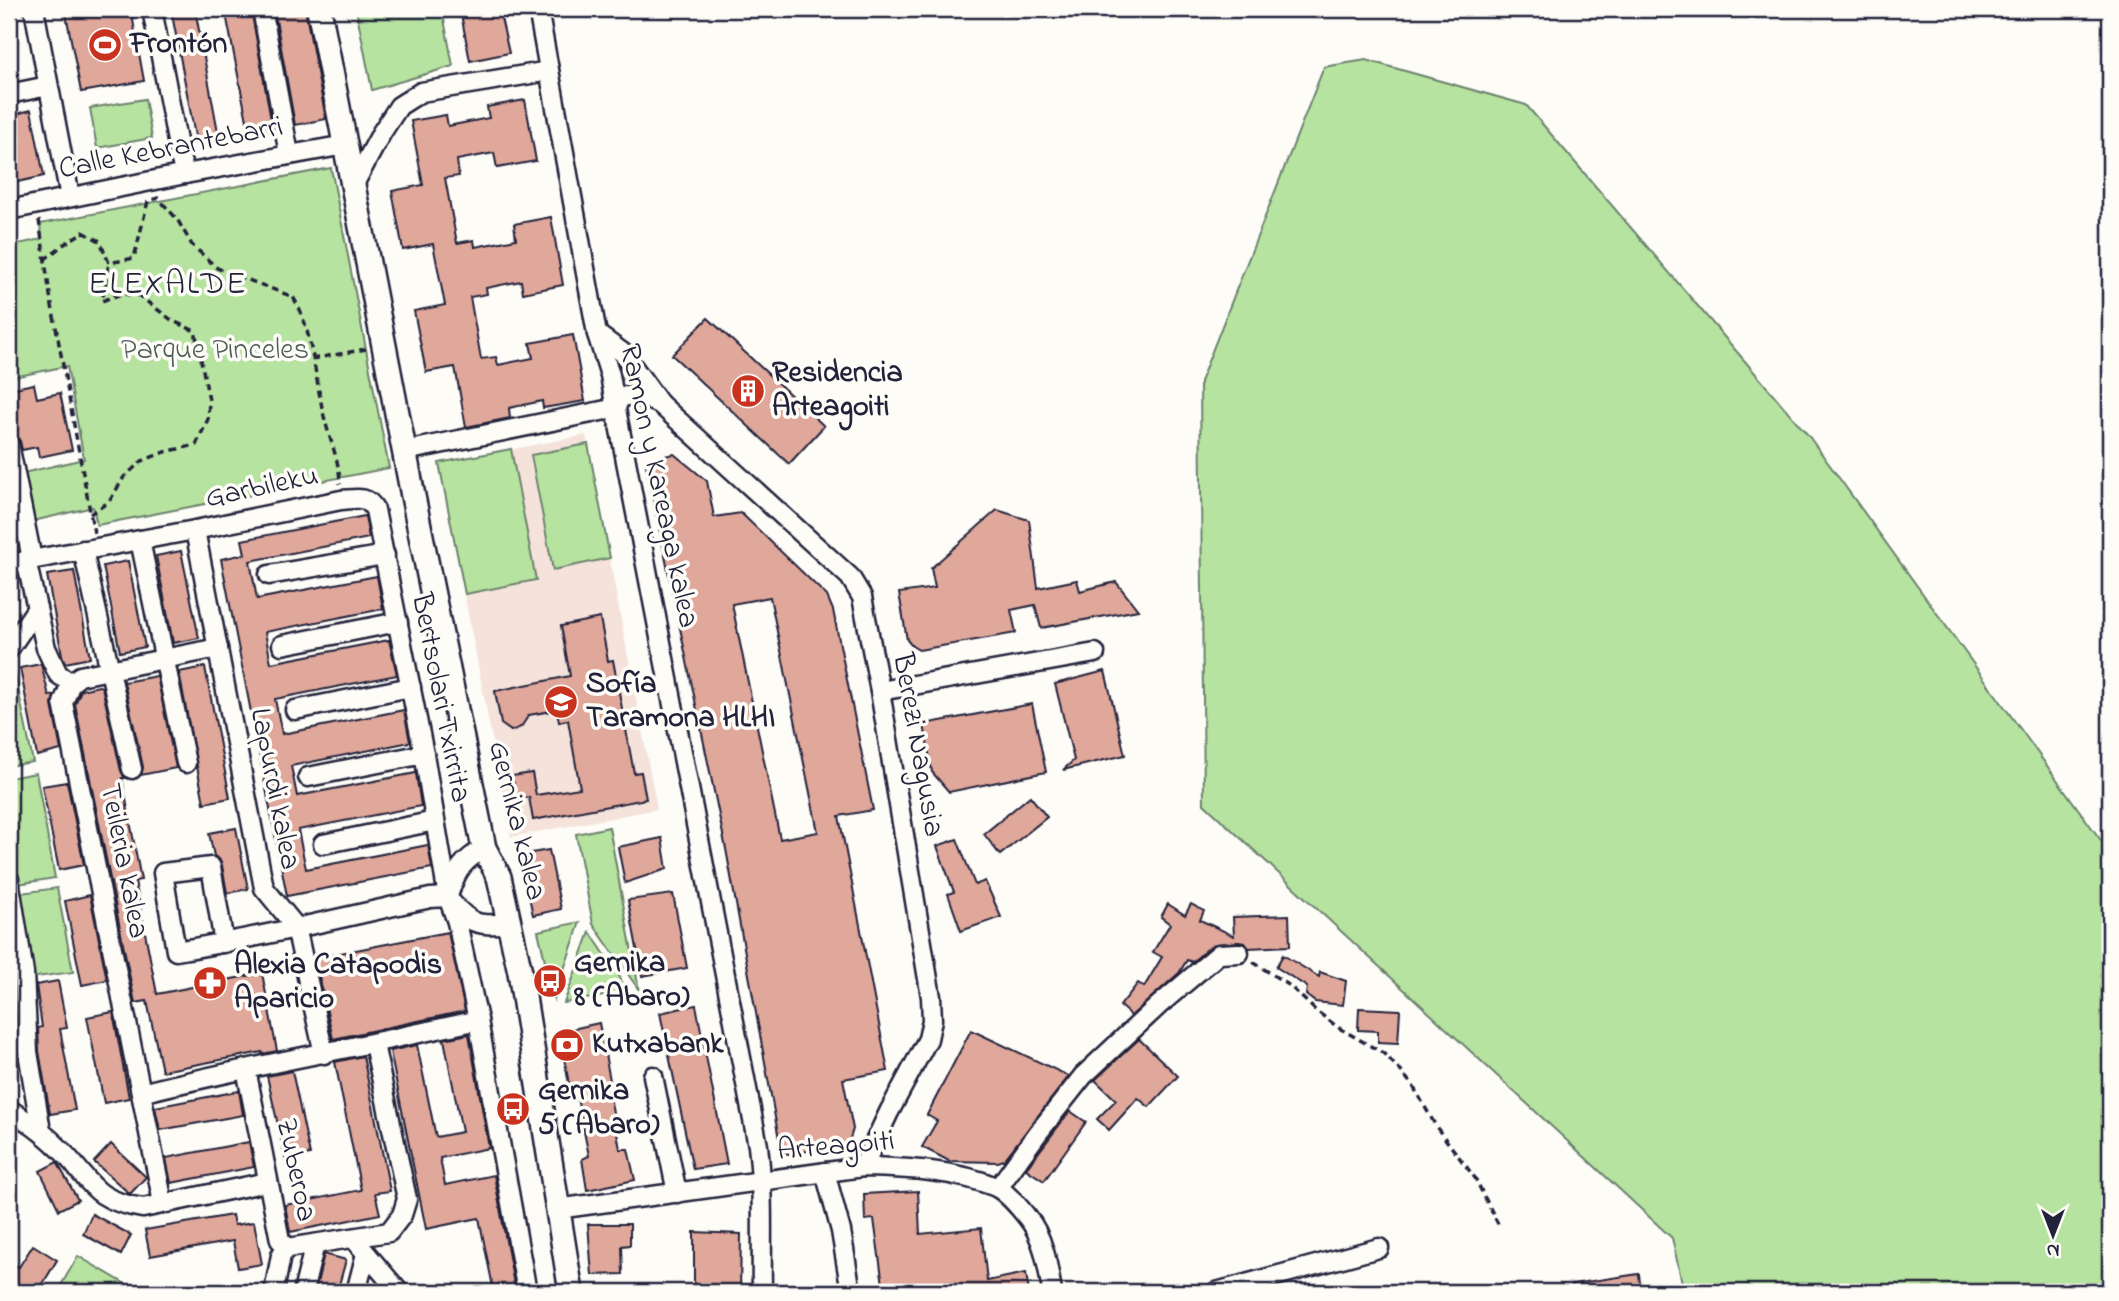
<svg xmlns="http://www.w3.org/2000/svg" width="2119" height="1301" font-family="'Indie Flower',sans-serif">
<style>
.built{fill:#f4e2db}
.green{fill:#b7e3a0;stroke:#6c826e;stroke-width:2}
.building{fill:#e0a79b;stroke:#22223b;stroke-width:2;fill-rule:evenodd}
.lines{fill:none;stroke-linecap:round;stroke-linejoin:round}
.minor-casing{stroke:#22223b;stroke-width:23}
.major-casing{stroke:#22223b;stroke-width:28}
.path{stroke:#22223b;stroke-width:3.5;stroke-dasharray:7 5;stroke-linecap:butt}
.minor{stroke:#fdfcf7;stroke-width:18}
.major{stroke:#fdfcf7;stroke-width:23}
.labels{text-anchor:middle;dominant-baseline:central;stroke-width:7;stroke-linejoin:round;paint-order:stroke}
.poi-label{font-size:30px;font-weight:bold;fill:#22223b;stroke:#fdfcf7;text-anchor:start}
.street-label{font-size:30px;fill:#22223b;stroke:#fdfcf7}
.park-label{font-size:30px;fill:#4f5c59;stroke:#fdfcf7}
.neighbourhood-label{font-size:32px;letter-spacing:2px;fill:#22223b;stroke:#fdfcf7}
</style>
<rect width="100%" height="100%" fill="#fdfcf7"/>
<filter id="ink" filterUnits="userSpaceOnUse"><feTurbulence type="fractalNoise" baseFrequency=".0143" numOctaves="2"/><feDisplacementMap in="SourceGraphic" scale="14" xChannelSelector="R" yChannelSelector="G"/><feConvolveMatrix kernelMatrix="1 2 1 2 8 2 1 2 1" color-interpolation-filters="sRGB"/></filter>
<g filter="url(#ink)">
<polygon class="built" points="586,435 657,809 511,837 439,463"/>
<g class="green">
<polygon points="356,9 442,9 453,66 372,90"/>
<polygon points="1366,60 1526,105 1808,435 2110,853 2110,1292 1684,1292 1672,1238 1204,804 1200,382 1324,67"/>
<polygon points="145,99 152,138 97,148 90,108"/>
<polygon points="331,168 389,468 97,525 93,507 33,521 23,473 84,459 67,366 9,378 9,246 42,239 40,224"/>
<polygon points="588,444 610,558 553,570 531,455"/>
<polygon points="511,449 536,580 465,594 439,463"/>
<polygon points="11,654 33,762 9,766 9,658"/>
<polygon points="36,773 55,878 11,885 9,872 9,778"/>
<polygon points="609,827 639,990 593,924 576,834"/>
<polygon points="57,888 73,972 30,978 13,894"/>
<polygon points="580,922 554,999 538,931"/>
<polygon points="590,932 621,979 621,993 564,1003"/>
<polygon points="78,1256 139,1292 57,1292"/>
</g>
<g class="building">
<polygon points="65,9 131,9 144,81 81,92"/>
<polygon points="171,9 195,9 219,137 196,141"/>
<polygon points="225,9 251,9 273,131 250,136"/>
<polygon points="274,9 305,9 326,119 295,125"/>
<polygon points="460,9 499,9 509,53 470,61"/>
<polygon points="525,100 536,161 497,168 494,153 457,160 459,176 445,178 457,243 474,240 475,247 516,239 514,224 551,217 563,285 523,293 521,281 486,288 487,294 470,297 481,359 496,357 498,365 533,358 530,343 573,335 585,401 543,408 542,401 509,408 510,418 466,427 455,367 426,372 414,311 445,305 433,244 403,250 392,191 423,185 411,121 446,115 448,126 489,118 487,107"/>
<polygon points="31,110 44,176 9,184 9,116"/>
<polygon points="708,318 824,426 789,464 672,355"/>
<polygon points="34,384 37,398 60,393 72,450 39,457 37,447 22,450 20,441 15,435 9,403 9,389"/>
<path d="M674,454L707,481L714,517L741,513L827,596L833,610L873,810L839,816L888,1071L843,1079L853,1129L848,1145L788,1154L781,1150L726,849L645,460ZM770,597L818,832L780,839L732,604Z"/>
<polygon points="997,510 1029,520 1038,588 1077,580 1080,591 1116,582 1138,610 1041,628 1035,605 1011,610 1016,633 919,650 912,646 907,640 899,593 935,588 931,568"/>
<polygon points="365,516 369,538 250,561 257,599 377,576 383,609 265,632 271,663 389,640 397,675 275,699 282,734 404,710 410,742 291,766 297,796 416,773 421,806 298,830 306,869 428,845 432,868 287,896 221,559 245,554 242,540"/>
<polygon points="181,551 199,638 173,643 156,556"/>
<polygon points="128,561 145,647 120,652 103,566"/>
<polygon points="74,571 90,658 65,663 62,655 47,575"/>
<polygon points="600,618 608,661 613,660 634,773 641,772 646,799 533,820 529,797 517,799 512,776 532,773 536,795 580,788 568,720 559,722 557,710 529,715 521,727 511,731 501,724 495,691 570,676 561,626"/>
<polygon points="41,664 49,696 54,695 52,705 61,750 37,756 20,668"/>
<polygon points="205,667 230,798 204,803 179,672"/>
<polygon points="1105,671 1125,755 1063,770 1074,760 1055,684"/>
<polygon points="157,676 176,768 141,775 143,767 124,682"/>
<polygon points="99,686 102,687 121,771 125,778 122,778 141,880 135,881 157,994 262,973 277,1051 262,1054 262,1052 162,1071 147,1001 135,1003 75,704 81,690"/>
<polygon points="1032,704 1046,772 949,792 932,772 924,724"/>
<polygon points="67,782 84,865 59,870 42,786"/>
<polygon points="1030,796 1047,817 1000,855 984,834"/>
<polygon points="236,828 248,889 227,893 222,865 219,859 214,856 209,833"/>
<polygon points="662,838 667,869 625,883 618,847"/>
<polygon points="957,839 975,885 985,881 1001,917 961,931 948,894 954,892 937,846"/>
<polygon points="549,850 561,909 533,915 520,855"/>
<polygon points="673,894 687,968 642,976 628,900"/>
<polygon points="90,895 107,980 82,985 65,901"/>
<polygon points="1168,904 1185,915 1191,904 1204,911 1200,920 1234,936 1233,917 1289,915 1290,946 1249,948 1245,943 1238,942 1212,945 1192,962 1187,960 1179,973 1131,1016 1120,1006 1138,983 1144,987 1162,957 1153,952 1170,924 1161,917"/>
<polygon points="448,932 465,1011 333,1039 315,958"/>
<polygon points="1283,955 1319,977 1320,972 1346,981 1343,1005 1315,1002 1306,995 1307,987 1276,967"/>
<polygon points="58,981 67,1028 60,1029 75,1110 50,1114 39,1051 38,1028 42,1027 36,985"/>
<polygon points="696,1005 727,1164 693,1169 660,1013"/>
<polygon points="1359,1008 1400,1010 1398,1043 1378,1042 1378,1031 1358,1030"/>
<polygon points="113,1012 129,1098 104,1103 87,1017"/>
<polygon points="599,1023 610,1080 607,1081 620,1149 628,1149 635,1180 587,1190 582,1159 589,1156 575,1088 570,1089 559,1032"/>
<polygon points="971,1030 1069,1076 1004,1160 998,1162 949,1161 922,1147 937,1121 927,1115"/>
<polygon points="469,1034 489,1148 440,1158 445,1185 494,1175 515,1290 506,1292 494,1292 479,1218 426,1229 390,1051 417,1045 436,1137 462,1132 444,1039"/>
<polygon points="1139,1039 1178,1076 1149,1107 1138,1098 1109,1130 1097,1119 1116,1100 1095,1080"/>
<polygon points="363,1056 390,1191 375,1193 380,1214 290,1232 285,1205 361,1190 335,1062"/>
<polygon points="292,1071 310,1155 286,1161 267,1076"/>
<polygon points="239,1091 243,1115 160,1130 155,1107"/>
<polygon points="1070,1111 1086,1122 1044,1181 1026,1169"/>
<polygon points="249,1142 254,1167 171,1183 166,1158"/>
<polygon points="111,1144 146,1177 130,1194 94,1162"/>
<polygon points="57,1162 78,1200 59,1210 40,1171"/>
<polygon points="918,1191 920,1234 981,1228 987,1281 1026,1273 1029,1292 884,1292 874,1219 865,1220 864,1194"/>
<polygon points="92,1214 131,1235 121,1255 83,1234"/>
<polygon points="232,1215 234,1225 254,1222 262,1264 238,1268 233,1241 150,1256 145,1230"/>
<polygon points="588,1224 630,1224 630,1245 622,1246 623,1274 592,1275"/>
<polygon points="694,1232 741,1234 740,1292 694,1292"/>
<polygon points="33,1245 57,1260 38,1292 9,1292 9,1276 15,1265 19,1267"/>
<polygon points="324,1254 346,1260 337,1292 315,1292"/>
<polygon points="1639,1274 1641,1292 1573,1292 1572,1284"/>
</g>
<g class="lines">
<g class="minor-casing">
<g id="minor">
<polyline points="34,9 70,197"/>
<polyline points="152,9 180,157 185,174"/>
<polyline points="262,9 289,154"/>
<path d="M538,9L597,334L610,375L615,404L758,1146C764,1194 761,1243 762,1292"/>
<polyline points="9,94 48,86"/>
<polyline points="353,186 382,132 399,106 421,92 549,71"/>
<polyline points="9,210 185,174 345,145"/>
<polyline points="597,334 623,353 660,404 850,577 862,597 880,691 931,997 932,1020 928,1039 889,1112 863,1167"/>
<path d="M616,408L620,397C635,394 646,398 660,404"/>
<polyline points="9,444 32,559"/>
<polyline points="405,451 616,408"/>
<polyline points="195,530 264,888 296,927 324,1054"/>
<polyline points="140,540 186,763"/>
<polyline points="83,550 132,769"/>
<polyline points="26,560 46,648 58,674 71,683"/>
<path d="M9,564L195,530L341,500C357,499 367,495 375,510L424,754L448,897L457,922L478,1020L527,1292"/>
<polyline points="269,575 385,555"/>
<polyline points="282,645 398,622"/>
<polyline points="9,649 37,608"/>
<polyline points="880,691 1095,653"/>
<polyline points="295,710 411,687"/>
<polyline points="308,777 424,754"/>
<polyline points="323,844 435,821"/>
<polyline points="9,879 24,973 28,1052 41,1131"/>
<path d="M449,893C457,869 463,861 484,848"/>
<path d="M452,903C472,926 480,926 510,923"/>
<path d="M224,943L211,867L163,873L176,951C262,937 345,917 430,898L448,897"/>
<polyline points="246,1069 280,1240 288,1248 389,1232 402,1215 407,1199 374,1044"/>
<polyline points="653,1076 677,1193"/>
<path d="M141,1093C252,1065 366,1046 478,1020"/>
<path d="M9,1109C25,1120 42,1131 57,1146C91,1178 89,1200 143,1208L267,1182"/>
<polyline points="825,1172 841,1231 851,1292"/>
<polyline points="998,1188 1038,1133 1083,1076 1159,1005 1219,954 1239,953"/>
<polyline points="163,1203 63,703 71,683 80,676 218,648"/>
<path d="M557,1209L863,1167C907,1168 955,1170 996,1187C1006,1192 1020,1208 1027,1217C1044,1237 1048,1267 1052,1292"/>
<polyline points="354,1239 399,1292"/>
<polyline points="274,1292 281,1255 288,1248"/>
<polyline points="303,1292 315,1244"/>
<polyline points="356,1292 366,1254"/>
<polyline points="1216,1292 1379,1248"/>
</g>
</g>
<g class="major-casing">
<polyline id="major" points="319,9 413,496 484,848 499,877 520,972 571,1292"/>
</g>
<g class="path">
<polyline points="39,220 50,295 94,533"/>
<path d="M44,260L63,245L83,232L100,241L109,263L134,258L148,201L158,198L177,219L192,245L217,268L293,297C313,329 315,382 325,420C330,441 340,462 340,484"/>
<polyline points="312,359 366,349"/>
<polyline points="90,514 109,502 124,477 142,461 165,452 196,445 208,419 209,400 195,331 173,321 138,295 121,294 102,301 109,263"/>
<polyline points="1253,962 1290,986 1315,1010 1339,1028 1383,1053 1399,1069 1413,1086 1437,1128 1475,1178 1499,1226"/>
</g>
<use href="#minor" class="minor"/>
<use href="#major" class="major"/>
</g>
</g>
<defs>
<g id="stadium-disc" transform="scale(1.75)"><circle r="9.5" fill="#c8321e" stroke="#fdfcf7"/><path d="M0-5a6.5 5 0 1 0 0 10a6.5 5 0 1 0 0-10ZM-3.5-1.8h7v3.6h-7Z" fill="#fff"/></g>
<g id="building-disc" transform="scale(1.75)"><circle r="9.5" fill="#c8321e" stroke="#fdfcf7"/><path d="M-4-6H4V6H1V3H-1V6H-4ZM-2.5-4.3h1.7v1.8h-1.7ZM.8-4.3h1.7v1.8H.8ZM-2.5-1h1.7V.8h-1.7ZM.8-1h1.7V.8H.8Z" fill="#fff"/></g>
<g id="school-disc" transform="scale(1.75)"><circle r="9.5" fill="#c8321e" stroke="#fdfcf7"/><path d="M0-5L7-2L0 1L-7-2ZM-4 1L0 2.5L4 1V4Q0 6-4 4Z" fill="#fff"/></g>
<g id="bus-disc" transform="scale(1.75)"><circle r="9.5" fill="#c8321e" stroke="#fdfcf7"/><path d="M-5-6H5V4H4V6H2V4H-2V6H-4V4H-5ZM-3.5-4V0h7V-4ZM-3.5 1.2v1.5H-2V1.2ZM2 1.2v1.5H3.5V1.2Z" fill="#fff"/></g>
<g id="pharmacy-disc" transform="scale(1.75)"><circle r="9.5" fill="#c8321e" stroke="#fdfcf7"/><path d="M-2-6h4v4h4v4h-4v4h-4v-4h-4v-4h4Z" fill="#fff"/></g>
<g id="bank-disc" transform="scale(1.75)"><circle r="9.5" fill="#c8321e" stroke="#fdfcf7"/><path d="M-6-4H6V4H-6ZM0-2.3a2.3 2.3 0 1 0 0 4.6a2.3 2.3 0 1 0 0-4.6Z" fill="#fff"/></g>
</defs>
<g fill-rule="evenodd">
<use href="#stadium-disc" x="105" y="45"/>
<use href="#building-disc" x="748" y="391"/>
<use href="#school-disc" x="561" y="702"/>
<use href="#bus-disc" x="550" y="981"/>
<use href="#pharmacy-disc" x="210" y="983"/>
<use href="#bank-disc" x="567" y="1045"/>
<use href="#bus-disc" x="513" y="1109"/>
</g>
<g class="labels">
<g class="poi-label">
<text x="130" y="45">Frontón</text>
<text x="772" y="374">Residencia<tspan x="772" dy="34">Arteagoiti</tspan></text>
<text x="586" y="685">Sofía<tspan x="586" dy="34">Taramona HLHI</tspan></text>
<text x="574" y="964">Gernika<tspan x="574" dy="34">8 (Abaro)</tspan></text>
<text x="234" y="966">Alexia Catapodis<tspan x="234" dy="34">Aparicio</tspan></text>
<text x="592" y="1045">Kutxabank</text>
<text x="538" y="1092">Gernika<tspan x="538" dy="34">5 (Abaro)</tspan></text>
</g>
<g class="street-label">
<text transform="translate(171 149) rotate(-11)">Calle Kebrantebarri</text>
<text transform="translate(658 486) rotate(78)">Ramon y Kareaga kalea</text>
<text transform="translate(262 488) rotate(-12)">Garbileku</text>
<text transform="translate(440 698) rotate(79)">Bertsolari Txirrita</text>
<text transform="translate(917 745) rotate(80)">Berezi Nagusia</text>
<text transform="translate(274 789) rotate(79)">Lapurdi kalea</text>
<text transform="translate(516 821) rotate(76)">Gernika kalea</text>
<text transform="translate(123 861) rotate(79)">Teileria kalea</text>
<text transform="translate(836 1147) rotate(-5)">Arteagoiti</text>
<text transform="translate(295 1170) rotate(78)">Zuberoa</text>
</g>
<g class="park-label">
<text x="215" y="351">Parque Pinceles</text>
</g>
<g class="neighbourhood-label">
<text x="168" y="285">ELEXALDE</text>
</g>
</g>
<rect width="2119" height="1301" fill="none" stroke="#fdfcf7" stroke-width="35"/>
<rect x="18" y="18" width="2084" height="1266" fill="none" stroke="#22223b" stroke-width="2.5" filter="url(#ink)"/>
<g transform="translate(2053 1235) rotate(180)" stroke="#fdfcf7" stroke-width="5" paint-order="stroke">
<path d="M0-5L12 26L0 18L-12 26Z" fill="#22223b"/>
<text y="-10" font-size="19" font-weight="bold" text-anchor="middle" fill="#22223b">N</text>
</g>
</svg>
